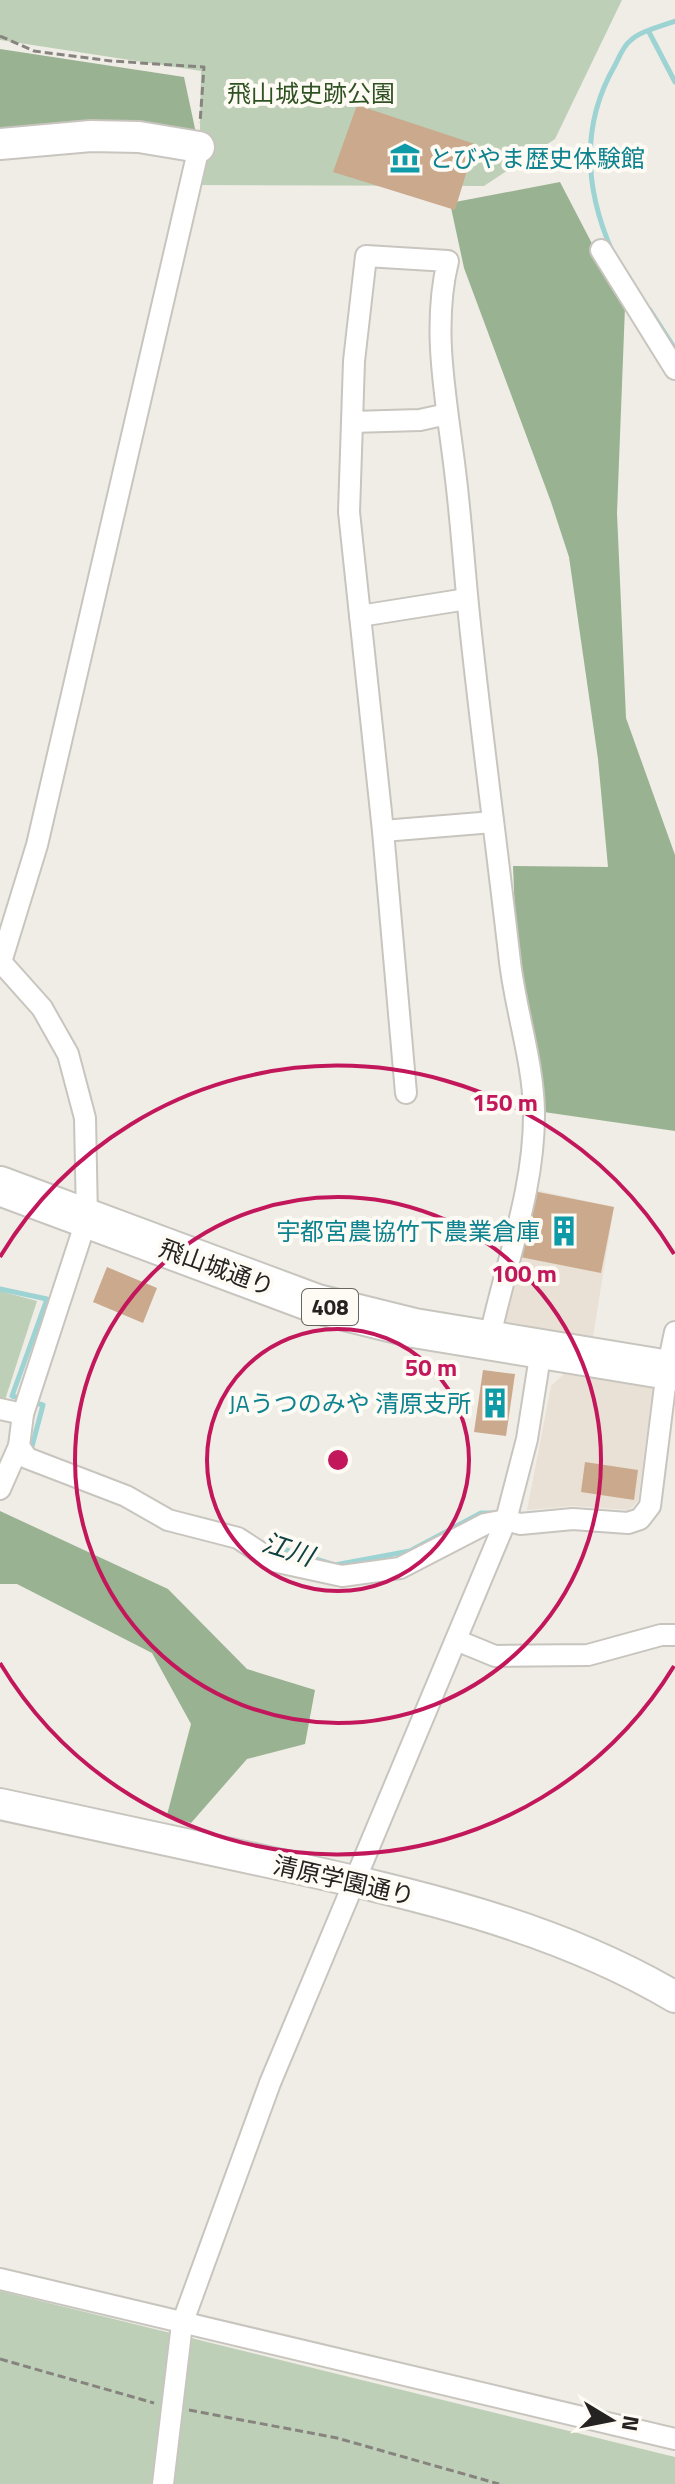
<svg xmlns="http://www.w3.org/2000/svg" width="675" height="2484" font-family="'Titillium Web','Noto Sans JP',sans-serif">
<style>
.built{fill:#e9e1d5}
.green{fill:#bdd0b7}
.forest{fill:#99b291}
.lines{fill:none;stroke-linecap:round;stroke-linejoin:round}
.stream{stroke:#9ed3d3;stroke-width:5}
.building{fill:#caa98d}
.street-casing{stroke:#c8c5bf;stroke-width:24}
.secondary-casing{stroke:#c8c5bf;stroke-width:34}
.highway-casing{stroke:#c8c5bf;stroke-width:42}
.path{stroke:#878480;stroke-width:3;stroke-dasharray:8 4;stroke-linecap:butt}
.street{stroke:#fff;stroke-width:20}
.secondary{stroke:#fff;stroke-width:30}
.highway{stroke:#fff;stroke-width:38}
.ring{fill:none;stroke:#c2185b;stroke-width:4}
.labels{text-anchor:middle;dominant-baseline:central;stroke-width:8;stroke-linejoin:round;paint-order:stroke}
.shield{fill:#fefaf4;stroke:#666460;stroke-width:2}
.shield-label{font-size:22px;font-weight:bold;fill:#252321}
.park-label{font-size:24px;fill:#2f5222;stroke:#fefaf4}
.culture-label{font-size:24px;fill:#0d838f;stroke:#fefaf4;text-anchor:end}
.street-label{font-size:24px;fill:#252321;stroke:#fefaf4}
.water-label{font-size:26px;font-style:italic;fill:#104142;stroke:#fefaf4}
.centre{fill:#c2185b;stroke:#fefaf4;stroke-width:4}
.ring-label{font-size:24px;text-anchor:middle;font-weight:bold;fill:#c2185b;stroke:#fefaf4;stroke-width:8;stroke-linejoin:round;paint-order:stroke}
</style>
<rect width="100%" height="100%" fill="#f0ede7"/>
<g class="built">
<polygon points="527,1188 614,1207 593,1337 493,1321"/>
<polygon points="564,1374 653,1387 638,1501 629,1510 574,1506 527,1510 551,1386"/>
</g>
<g class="green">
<polygon points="0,0 622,0 555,139 484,186 199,185 201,71 0,40"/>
<polygon points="0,1291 37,1301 4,1403 0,1402"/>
<polygon points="0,2291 675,2457 675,2484 0,2484"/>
</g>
<g class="forest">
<polygon points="0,49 184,77 197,138 0,138"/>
<polygon points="560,182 625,307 617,513 626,718 675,855 675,1131 523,1109 513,866 608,867 598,759 569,557 551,502 464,268 450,203"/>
<polygon points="0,1511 168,1589 247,1669 315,1690 305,1744 247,1759 191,1823 167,1815 191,1724 152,1653 17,1584 0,1584"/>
</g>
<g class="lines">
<g class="stream">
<polyline points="649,32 675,82"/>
<path d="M612,251C585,189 580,127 614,67C618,60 623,46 630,41C640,31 662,26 675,21"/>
<polyline points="650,310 675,349"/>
<polyline points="0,1289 47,1299 12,1396 23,1399"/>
<polyline points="32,1402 43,1405 31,1450 35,1452"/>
<polyline points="263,1543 335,1565 410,1551 481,1513 495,1513"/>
</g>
</g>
<g class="building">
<polygon points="357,105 475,144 455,210 333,172"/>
<polygon points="528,1190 614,1207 601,1273 515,1256"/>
<polygon points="107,1267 157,1288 143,1323 93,1302"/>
<polygon points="483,1370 515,1374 506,1436 474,1432"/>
<polygon points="585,1462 638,1470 634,1500 581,1492"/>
</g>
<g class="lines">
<g class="street-casing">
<g id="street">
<polyline points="601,250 675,369"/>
<path d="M447,414L420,420L352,422L354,361L366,256L448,261C431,330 447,402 455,471C461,518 464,567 469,615C481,731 497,847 510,962C516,1012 533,1061 534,1111C535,1190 505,1265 489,1341"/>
<polyline points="352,422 349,512 383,831 406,1093"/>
<polyline points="360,616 467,599"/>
<polyline points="383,831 493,822"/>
<polyline points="0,961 42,1008 68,1054 85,1118 87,1218 23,1414 19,1446 27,1458 126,1496 168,1520 238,1538 273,1561 342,1576 400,1568 485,1524 506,1520 520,1524 573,1519 628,1523 640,1519 650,1506 667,1370 675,1332"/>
<polyline points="1,962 37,845 199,147"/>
<polyline points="0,1409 23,1414"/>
<polyline points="0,1489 19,1446"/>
<polyline points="456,1640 495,1656 588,1655 661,1635 675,1635"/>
<polyline points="0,2279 675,2439"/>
<polyline points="163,2484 182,2324 270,2083 506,1520 527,1439 541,1350"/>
</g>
</g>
<g class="secondary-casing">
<g id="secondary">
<polyline points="0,144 91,136 139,137 199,147"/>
<path d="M0,1804C91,1824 182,1844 273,1863C410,1893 554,1925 675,1997"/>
</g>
</g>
<g class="highway-casing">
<polyline id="highway" points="0,1186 317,1304 414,1328 675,1371"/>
</g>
<g class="path">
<polyline points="0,36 34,51 111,61 204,67 200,123"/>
<polyline points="0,2359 154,2403"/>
<polyline points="189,2410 337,2438 499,2484"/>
</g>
<use href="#street" class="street"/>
<use href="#secondary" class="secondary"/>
<use href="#highway" class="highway"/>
</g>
<g class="ring">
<circle cx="338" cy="1460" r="131"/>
<circle cx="338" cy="1460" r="263"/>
<path d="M674 1666A394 394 0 0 1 0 1663M0 1257A394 394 0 0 1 674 1254"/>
</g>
<defs>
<g id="museum-bare" transform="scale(2.4)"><path d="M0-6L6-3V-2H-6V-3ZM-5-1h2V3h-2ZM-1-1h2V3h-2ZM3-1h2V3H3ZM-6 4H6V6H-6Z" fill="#0f9aa8" stroke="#fefaf4" stroke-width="2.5" paint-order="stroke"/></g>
<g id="building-bare" transform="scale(2.4)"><path d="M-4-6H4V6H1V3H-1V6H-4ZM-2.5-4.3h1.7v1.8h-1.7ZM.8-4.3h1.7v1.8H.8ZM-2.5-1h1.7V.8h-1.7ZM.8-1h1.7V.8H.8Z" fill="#0f9aa8" stroke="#fefaf4" stroke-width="2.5" paint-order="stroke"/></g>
</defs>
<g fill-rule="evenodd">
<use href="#museum-bare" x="405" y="158"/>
<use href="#building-bare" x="564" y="1231"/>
<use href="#building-bare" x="495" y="1403"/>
</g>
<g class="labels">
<rect class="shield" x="302" y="1289" width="56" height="36" rx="6"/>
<g class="shield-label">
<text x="330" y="1307">408</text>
</g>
<g class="park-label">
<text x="311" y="93">飛山城史跡公園</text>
</g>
<g class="culture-label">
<text x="429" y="158" text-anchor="start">とびやま歴史体験館</text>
<text x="540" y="1231">宇都宮農協竹下農業倉庫</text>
<text x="471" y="1403">JAうつのみや 清原支所</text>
</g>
<g class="street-label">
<text transform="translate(217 1267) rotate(20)">飛山城通り</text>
<text transform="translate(344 1880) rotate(13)">清原学園通り</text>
</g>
<g class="water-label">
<text transform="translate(288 1549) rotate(18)">江川</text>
</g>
</g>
<circle cx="338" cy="1460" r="12" class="centre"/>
<g class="ring-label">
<text x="505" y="1111">150 m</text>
<text x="524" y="1282">100 m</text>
<text x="431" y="1376">50 m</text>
</g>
<g transform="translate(611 2420) rotate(100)" stroke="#fefaf4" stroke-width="6" paint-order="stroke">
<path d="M0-6L14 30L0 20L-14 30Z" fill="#252321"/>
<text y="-12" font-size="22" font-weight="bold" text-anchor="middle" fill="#252321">N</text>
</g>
</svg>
